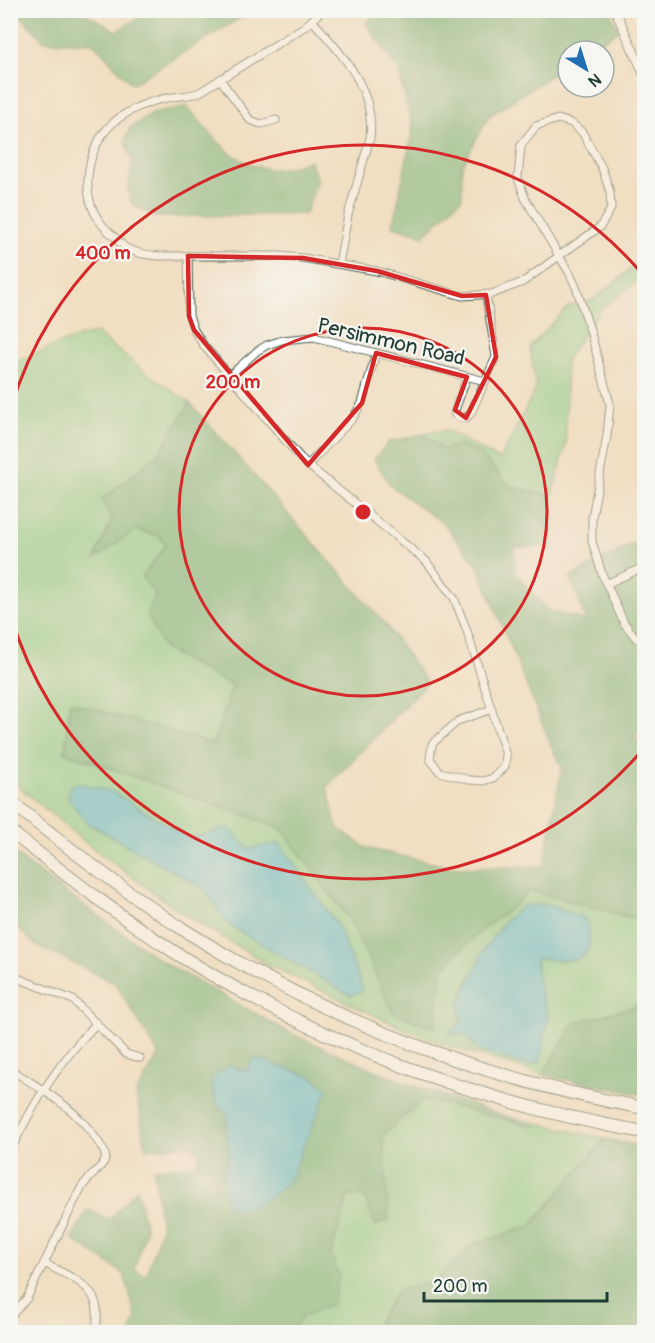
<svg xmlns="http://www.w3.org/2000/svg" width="655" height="1343" font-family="Pangolin,sans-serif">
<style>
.green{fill:#82ce8d;stroke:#508660;stroke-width:1.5;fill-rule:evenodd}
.forest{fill:#69b178;stroke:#447756;stroke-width:1.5;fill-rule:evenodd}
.water{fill:#52bbd0;stroke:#387c82;stroke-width:1.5}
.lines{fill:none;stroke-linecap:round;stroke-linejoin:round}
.minor-casing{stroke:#3e5549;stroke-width:9}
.tertiary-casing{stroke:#3e5549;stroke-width:10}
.motorway-casing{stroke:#3e5549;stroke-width:14}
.minor{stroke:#fff;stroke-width:7}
.tertiary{stroke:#fff;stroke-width:8}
.motorway{stroke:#fff;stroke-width:12}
.marked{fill:none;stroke:#d62828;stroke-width:4.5;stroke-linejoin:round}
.ring{fill:none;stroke:#d62828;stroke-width:3}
.labels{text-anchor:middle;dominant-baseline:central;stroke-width:4.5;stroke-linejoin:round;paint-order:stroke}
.street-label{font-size:21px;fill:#1f3d34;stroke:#f6f6f2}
.centre{fill:#d62828;stroke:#f6f6f2;stroke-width:3}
.ring-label{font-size:18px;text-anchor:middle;font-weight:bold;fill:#d62828;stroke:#f6f6f2;stroke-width:4.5;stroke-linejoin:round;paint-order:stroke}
</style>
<rect width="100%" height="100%" fill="#f6f6f2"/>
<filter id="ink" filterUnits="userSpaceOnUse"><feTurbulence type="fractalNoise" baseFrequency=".0167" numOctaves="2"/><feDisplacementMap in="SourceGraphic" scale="12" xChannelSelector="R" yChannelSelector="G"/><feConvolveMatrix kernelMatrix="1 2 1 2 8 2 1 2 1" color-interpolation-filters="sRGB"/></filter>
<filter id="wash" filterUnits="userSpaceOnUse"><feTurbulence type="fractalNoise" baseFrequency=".008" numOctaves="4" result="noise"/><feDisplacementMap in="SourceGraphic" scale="24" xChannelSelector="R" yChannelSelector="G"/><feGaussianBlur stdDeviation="1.35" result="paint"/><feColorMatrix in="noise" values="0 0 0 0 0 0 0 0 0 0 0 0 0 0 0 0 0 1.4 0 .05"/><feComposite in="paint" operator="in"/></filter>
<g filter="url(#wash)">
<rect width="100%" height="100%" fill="#f1dfc2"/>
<g class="green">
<polygon points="644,258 644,276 600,310 566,359 566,445 552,496 509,486 478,452 445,450 423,434 446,430 500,460 536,388 530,347 568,307 593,300"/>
<path d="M96,333L144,371L190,403L158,454L102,500L112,519L96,557L134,530L159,536L166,546L155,594L147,614L164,649L233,686L213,744L70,702L65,752L281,828L352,923L394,1013L435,1027L442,969L481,930L515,905L530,890L644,921V1004L574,1023L543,1075L439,1043L382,1019L269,965L179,911L87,844L11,780L10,696L15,693V684L10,679L11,363L81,336ZM113,793L190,839L227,827L248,849L227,924L205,889L88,823ZM548,905L574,959L536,958L539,990L548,1016L480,1051L465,1035L450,1032L462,1023Z"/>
<polygon points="424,1099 535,1127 537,1123 602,1138 604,1140 531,1226 473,1244 433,1282 398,1290 376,1326 332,1332 292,1332 302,1317 339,1276 331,1255 348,1196 364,1196 388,1220 383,1135"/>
</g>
<g class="forest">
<polygon points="249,10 250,12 132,84 93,43 44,41 19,14 23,11 81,11 117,31 147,13 147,11"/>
<polygon points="609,10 619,30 587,51 568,51 568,64 489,116 462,166 462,198 424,236 393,226 413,128 398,70 366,23 378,11"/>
<path d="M187,106C213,136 234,170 279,169C289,169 301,163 310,160L318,180L305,214L155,217L132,204L128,191L132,160L125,142L130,128L155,112Z"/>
<polygon points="190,403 387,626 427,683 327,787 337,827 366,848 455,868 544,866 562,767 553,750 478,566 445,525 391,486 374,459 389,442 423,434 445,450 457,444 478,452 509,486 552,496 553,547 514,547 515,573 548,611 586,620 570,577 644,538 644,729 633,737 644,743 644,921 530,890 515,905 481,930 442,969 435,1028 393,1013 352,923 281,828 65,752 70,702 213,744 233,686 164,649 147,614 155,594 142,577 166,545 159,536 135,530 95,559 112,519 102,500 158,454"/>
<path d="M10,850L62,890L163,962L290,1033L398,1080L507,1117L537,1123L535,1127L424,1099L383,1135L389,1220L375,1225L364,1196H348L331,1255L339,1276L332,1304L302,1317L292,1332H130L136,1318L124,1274L72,1239L87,1210L110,1219L137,1189L146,1230L134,1269L146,1276L161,1229L154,1169L195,1165L200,1156L192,1145L146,1149L136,1093L159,1055L115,983L35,945L11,921ZM228,1115L235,1210L222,1178L229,1156L226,1135Z"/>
<polygon points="644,1004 644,1095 543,1075 574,1023"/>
<polygon points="602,1138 644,1147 644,1332 332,1332 375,1326 398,1290 433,1282 473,1244 531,1226 604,1141"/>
</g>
<g class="water">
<polygon points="76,783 113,792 190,839 228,827 248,849 279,843 338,926 363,990 351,996 227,924 205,889 88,823 68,799 70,786"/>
<path d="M524,905H548L585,918C591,932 594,953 575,959C564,962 548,958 536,959L539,990L548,1016L540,1062L526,1065L480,1051L465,1035L449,1033L461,1023L459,1003L484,950L505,921Z"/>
<path d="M254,1058L310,1076L328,1089L290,1179C274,1196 252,1214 227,1208L222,1178L229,1156L226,1135L228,1115L216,1103L211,1079L230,1065L246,1071Z"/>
</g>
</g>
<g filter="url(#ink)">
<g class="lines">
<g class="minor-casing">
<g id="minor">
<path d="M323,10L304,27L200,92C191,96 183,95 173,97C152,100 131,108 114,122C87,145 78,194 101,223C104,228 109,232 114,236C118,241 122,246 128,249C138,254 148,255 159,256H279L303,258L377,271L462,296L492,294L523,282L559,256L600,227L611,209L610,192L602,168L582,132L571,123L558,119L536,126L521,145L518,178L525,198L559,256L569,272L576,287L590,330L610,404L607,436L592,517V541L602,574L624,623L637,639L644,640"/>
<path d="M312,20C342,55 376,89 370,138L348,215L339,264"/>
<polyline points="220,79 250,120 261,124 276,120"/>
<polyline points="188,256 189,316 194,330 204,346 304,462 426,561 454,598 466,628 506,755 505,766 499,773 493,778 483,781 470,780 440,772 430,759 432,744 458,721 492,709"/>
<polyline points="228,377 257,351 267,345 282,340 314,337 485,381"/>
<polyline points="467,377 455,410 455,415 460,418 466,418 471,413 496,357 486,295"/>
<polyline points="308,465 353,418 362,403 376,353"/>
<polyline points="606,584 644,567"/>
<polyline points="10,975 73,1000 126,1054 140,1058"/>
<path d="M10,1069C45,1092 76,1107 99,1143C102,1149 107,1153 105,1160C103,1166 86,1180 81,1188L27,1298L10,1317"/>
<path d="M10,1152C32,1105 60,1060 97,1023"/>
<path d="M44,1263C77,1281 106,1288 95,1332"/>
</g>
</g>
<g class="tertiary-casing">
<g id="tertiary">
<polyline points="615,10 644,74"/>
<polyline points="10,11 11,10"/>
</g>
</g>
<g class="motorway-casing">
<g id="motorway">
<path d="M10,801C68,848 127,894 189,933C329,1021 483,1079 644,1108"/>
<path d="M10,831C64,873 118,916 176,953C319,1043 478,1103 644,1132"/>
</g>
</g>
<use href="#minor" class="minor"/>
<use href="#tertiary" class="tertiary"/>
<use href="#motorway" class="motorway"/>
</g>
</g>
<path d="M0 0H655V1343H0ZM188,256L303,258L377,271L462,296L486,295L496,357L466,418L455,410L467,377L376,353L362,403L308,465L194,330L189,316Z" fill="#f1dfc2" fill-opacity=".55" fill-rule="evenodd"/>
<path class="marked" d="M188,256L303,258L377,271L462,296L486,295L496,357L466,418L455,410L467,377L376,353L362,403L308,465L194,330L189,316Z"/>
<g class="ring">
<circle cx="363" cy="512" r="184"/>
<path d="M644 748A367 367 0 0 1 11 616M11 408A367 367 0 0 1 644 276"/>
</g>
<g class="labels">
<g class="street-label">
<text transform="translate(391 342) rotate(13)">Persimmon Road</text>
</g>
</g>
<circle cx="363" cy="512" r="9" class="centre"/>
<g class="ring-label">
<text x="103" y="259">400 m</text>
<text x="233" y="388">200 m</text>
</g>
<rect width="655" height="1343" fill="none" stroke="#f6f6f2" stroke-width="36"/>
<g transform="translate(586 69) rotate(142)"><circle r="28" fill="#f6f6f2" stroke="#a0aca6" stroke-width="1.5"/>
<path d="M0-4.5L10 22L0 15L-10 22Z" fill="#1f6fb2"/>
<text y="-9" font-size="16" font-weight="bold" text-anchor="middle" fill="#1f3d34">N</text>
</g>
<path d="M424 1292v9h183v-9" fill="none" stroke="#1f3d34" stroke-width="3"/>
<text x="433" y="1292" font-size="18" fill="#1f3d34" stroke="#f6f6f2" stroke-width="4.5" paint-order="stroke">200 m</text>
</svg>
